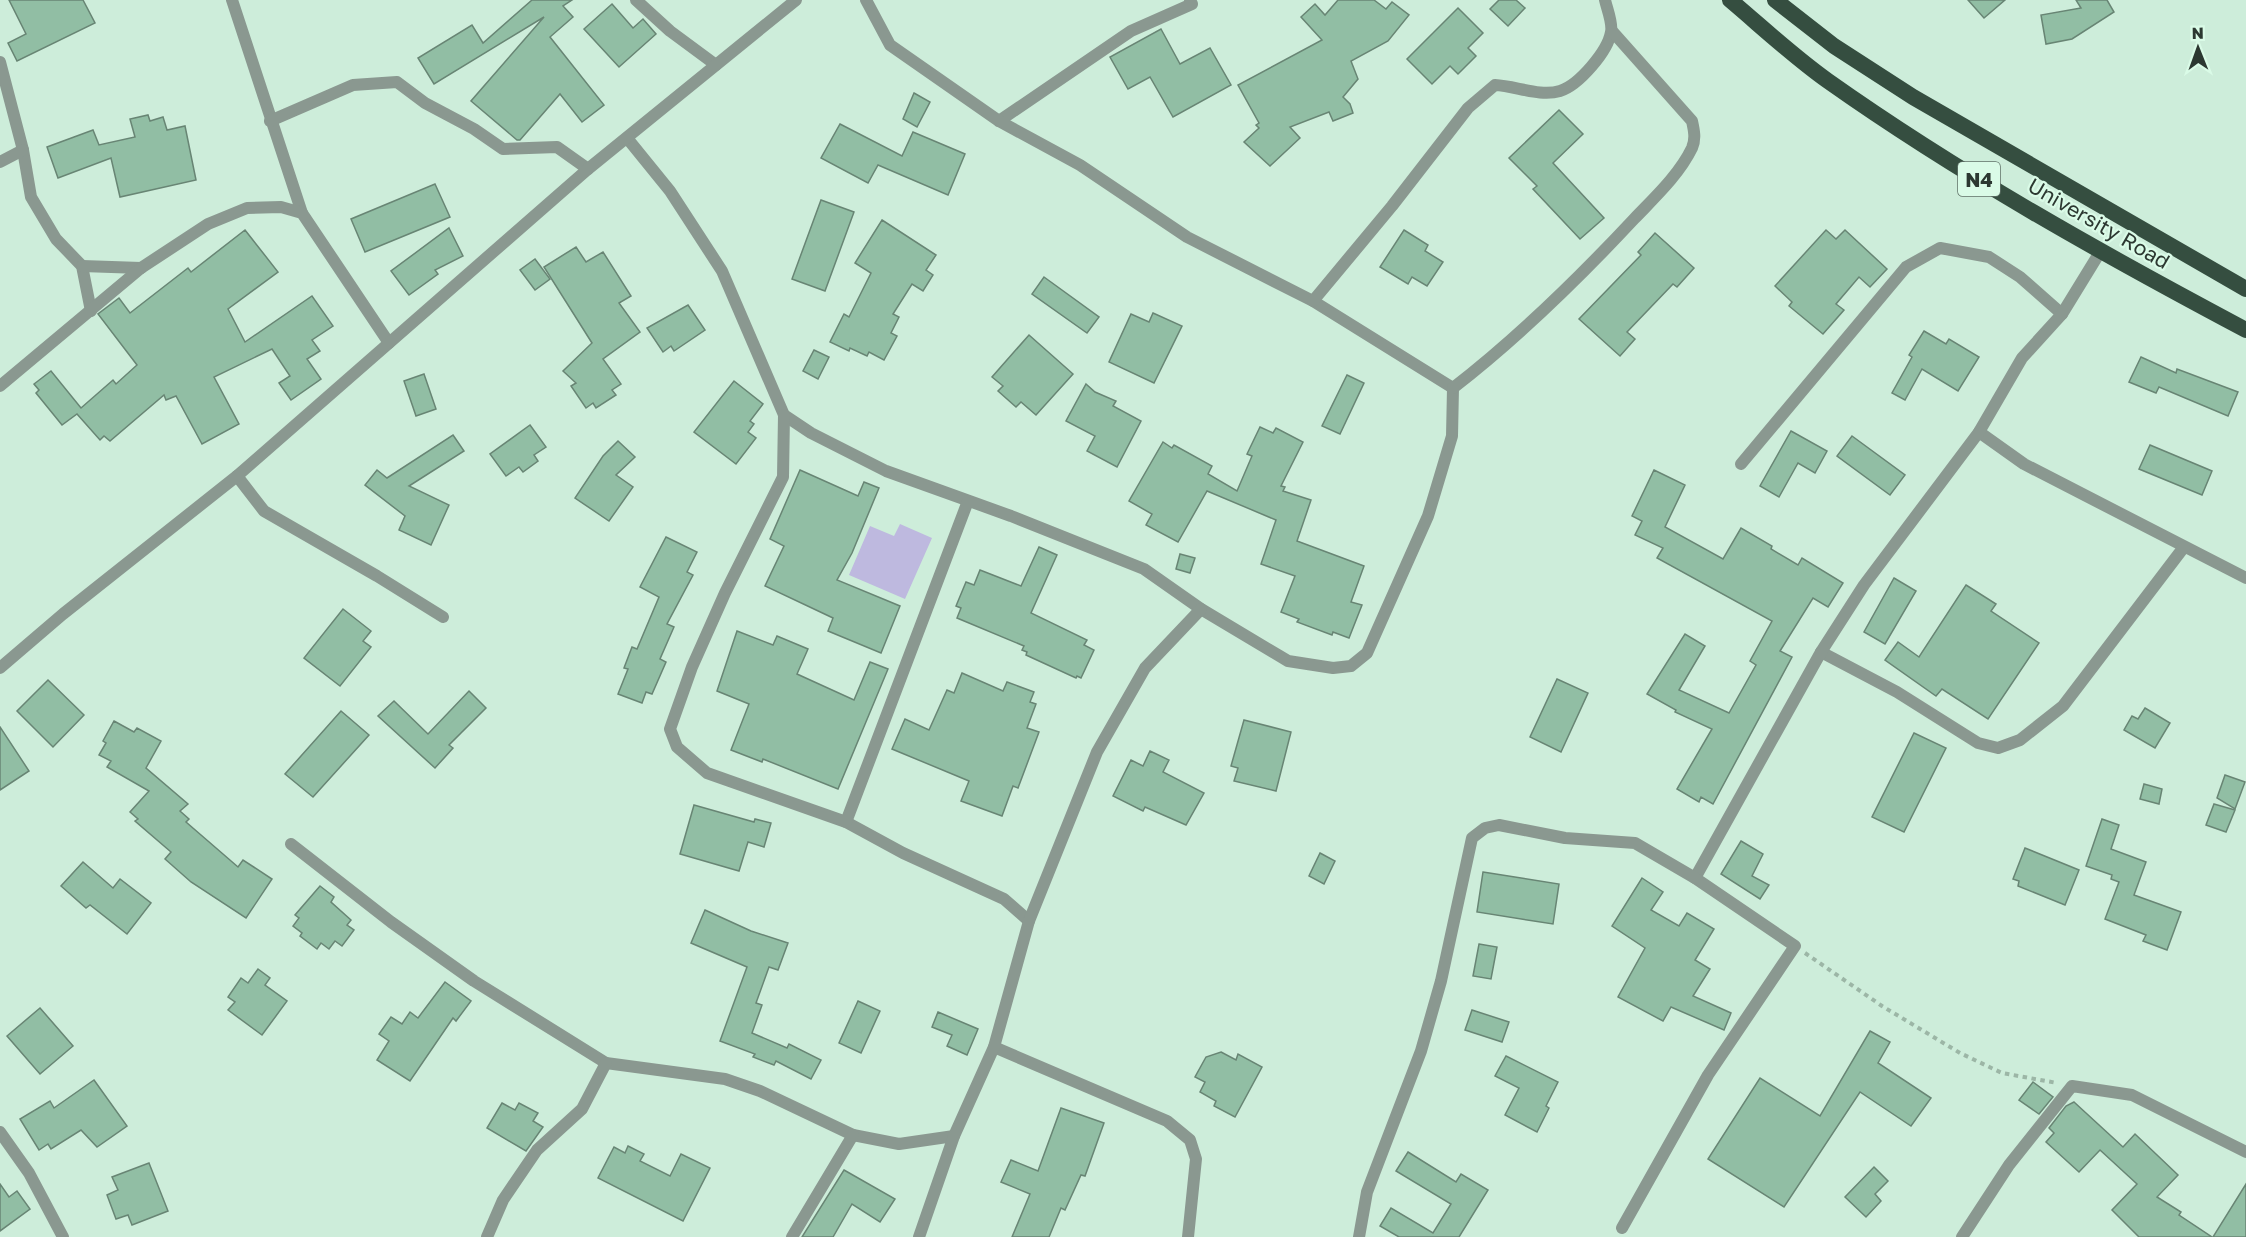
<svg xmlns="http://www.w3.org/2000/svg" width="2246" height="1237" font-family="'Golos Text',sans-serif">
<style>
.green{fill:#beb9df}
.building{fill:#91bea4;stroke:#688574;stroke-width:1.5}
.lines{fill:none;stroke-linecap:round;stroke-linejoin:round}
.path{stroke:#9cb6a6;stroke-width:4;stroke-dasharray:4.5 4.5;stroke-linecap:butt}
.minor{stroke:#8a9890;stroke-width:12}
.trunk{stroke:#354e40;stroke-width:16}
.labels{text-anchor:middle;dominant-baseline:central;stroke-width:4.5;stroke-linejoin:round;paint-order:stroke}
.shield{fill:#dafbe7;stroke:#607268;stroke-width:1.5}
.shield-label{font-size:20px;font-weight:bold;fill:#2c3831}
.street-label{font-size:21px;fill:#2c3831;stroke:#dafbe7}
</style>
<rect width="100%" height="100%" fill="#cdedda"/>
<polygon class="green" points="900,524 932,538 905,599 849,575 870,526 894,536"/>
<g class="building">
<polygon points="9,0 83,0 95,23 17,61 8,43 26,34"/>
<polygon points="532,0 572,0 563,6 573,17 550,37 604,105 582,122 560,94 520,140 517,140 471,101 544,17 434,84 418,58 472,25 483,43"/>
<polygon points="1338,0 1374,0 1386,9 1392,2 1409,15 1388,41 1351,61 1358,79 1343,97 1350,104 1353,113 1333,121 1329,112 1290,127 1300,138 1270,166 1244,142 1259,128 1256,125 1259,123 1238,85 1322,40 1301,17 1315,4 1325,15"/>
<polygon points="1499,0 1516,0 1525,8 1508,26 1490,9"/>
<polygon points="1968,0 2005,0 1984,18"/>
<polygon points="2076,0 2107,0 2114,12 2072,39 2046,44 2041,15 2081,8"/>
<polygon points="612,4 633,28 643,19 656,34 619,67 584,29"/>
<polygon points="1458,8 1483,33 1468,48 1476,56 1458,74 1450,66 1432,84 1407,59"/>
<polygon points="1161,29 1180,64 1210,48 1231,85 1173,117 1150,77 1128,89 1110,57"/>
<polygon points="914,93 930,102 917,127 903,119"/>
<polygon points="1559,110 1583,134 1553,163 1604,218 1580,239 1533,189 1537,186 1509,158"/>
<polygon points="148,115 150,121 163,117 167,130 185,126 196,180 120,197 111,158 58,178 47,147 93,130 99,145 135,137 130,119"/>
<polygon points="840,124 902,156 913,132 965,154 948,195 878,165 868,183 821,158"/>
<polygon points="435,184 450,217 365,252 351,219"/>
<polygon points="821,200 854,212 825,291 792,279"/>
<polygon points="882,220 936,255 926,270 933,275 923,291 912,284 893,314 899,317 891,333 897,336 884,360 869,352 867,356 850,348 849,351 830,342 844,314 849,317 871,273 855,263"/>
<polygon points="449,228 463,256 435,270 438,274 409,295 391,271"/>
<polygon points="245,230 278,272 228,309 245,342 312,296 333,326 312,340 320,351 307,359 321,379 291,400 279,383 290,376 272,349 214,377 239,424 202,444 176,396 166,400 164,395 110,441 104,436 100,440 77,414 62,425 36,393 39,390 34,384 51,371 81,408 113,380 116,384 137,365 98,314 119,298 130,313 188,268 191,272"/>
<polygon points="1404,230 1428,245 1425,251 1443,262 1427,286 1412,277 1408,284 1380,267"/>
<polygon points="1826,230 1836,239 1845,230 1887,269 1870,287 1859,277 1836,304 1844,310 1823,334 1789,306 1792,302 1775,286"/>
<polygon points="1655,233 1694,268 1677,287 1673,284 1627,332 1635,339 1620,356 1579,319 1641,255 1638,252"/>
<polygon points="576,247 586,262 603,252 631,296 619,303 640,332 603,359 621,384 612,390 616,395 596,408 593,403 586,408 571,386 576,383 563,371 592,343 544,267"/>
<polygon points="535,259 550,279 535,290 520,270"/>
<polygon points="1044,277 1099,317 1087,333 1032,294"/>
<polygon points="688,305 705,330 674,351 671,346 663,352 647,328"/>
<polygon points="1153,313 1182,326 1154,383 1109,362 1131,314 1149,322"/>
<polygon points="1924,331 1946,344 1949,339 1979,357 1958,391 1922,369 1905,400 1892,393 1912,357 1909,355"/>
<polygon points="1029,335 1073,374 1036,415 1021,402 1016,407 998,391 1003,386 992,377"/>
<polygon points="814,350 829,357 818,379 803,371"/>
<polygon points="2141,357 2176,373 2177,369 2238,392 2228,416 2159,387 2156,393 2129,382"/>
<polygon points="424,374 436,409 416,416 404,381"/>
<polygon points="1347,375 1364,383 1340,434 1322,426"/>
<polygon points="734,381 763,404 750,421 754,424 748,432 756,438 736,464 694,432"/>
<polygon points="1086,384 1095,392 1116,401 1113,406 1141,421 1117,467 1087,451 1095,436 1066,421"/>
<polygon points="530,425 546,447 534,455 538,461 523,472 519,467 506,476 490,454"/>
<polygon points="1260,427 1273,433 1276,428 1303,442 1281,486 1285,487 1283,491 1311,500 1297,541 1364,566 1351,602 1362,605 1349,638 1333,632 1332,635 1297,622 1299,619 1281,612 1295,576 1261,564 1276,520 1207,491 1178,542 1146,525 1152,514 1129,501 1163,442 1172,448 1174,445 1212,466 1208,474 1237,491 1252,456 1247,454"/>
<polygon points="1791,431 1827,451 1815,473 1798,463 1779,497 1760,486"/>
<polygon points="453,435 464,451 409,486 449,505 431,545 399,530 405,516 365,485 377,470 387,478"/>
<polygon points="1852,436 1905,475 1890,495 1837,456"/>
<polygon points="618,441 635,457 616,475 633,487 609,521 575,498 603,456"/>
<polygon points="2150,445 2212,471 2202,495 2139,469"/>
<polygon points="800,470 858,496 864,482 879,488 852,553 837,580 900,606 881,653 828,631 833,618 765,586 784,546 770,539"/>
<polygon points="1654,470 1685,485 1665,527 1723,559 1741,528 1772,546 1771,549 1798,565 1802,558 1843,583 1828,607 1813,598 1780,651 1792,657 1713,804 1701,797 1699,802 1677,789 1712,729 1675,712 1676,710 1647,694 1685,634 1705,646 1679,690 1729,713 1756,665 1750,661 1772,621 1657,558 1663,548 1635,535 1642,521 1632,516"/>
<polygon points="666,537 697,552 687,572 693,575 667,624 674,627 660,659 666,662 652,694 646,692 642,703 618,694 628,669 624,668 632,647 637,649 659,597 640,587"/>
<polygon points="1039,547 1057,555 1031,613 1087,640 1084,645 1094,650 1081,678 1077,676 1076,678 1026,655 1027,652 1022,650 1024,646 957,618 961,608 956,606 966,582 974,585 980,570 1021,586"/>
<polygon points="1180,554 1195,558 1190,573 1176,569"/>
<polygon points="1894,578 1916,591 1885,644 1864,632"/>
<polygon points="1966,585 1996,604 1991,611 2039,643 1988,719 1942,689 1936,696 1885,660 1898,642 1919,657"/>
<polygon points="343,609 371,631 363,641 371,647 340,686 304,658"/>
<polygon points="737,631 773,645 777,636 808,649 797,674 854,700 870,662 888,669 838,789 763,759 762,762 731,750 749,704 717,691"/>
<polygon points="962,673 1003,691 1007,682 1034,692 1030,702 1036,704 1027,728 1039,732 1018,788 1013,786 1002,816 961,801 969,781 892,749 905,719 929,730 947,690 954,693"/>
<polygon points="1557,679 1588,693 1561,752 1530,737"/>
<polygon points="48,680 84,715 53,747 17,711"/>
<polygon points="469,691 486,708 449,745 453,748 435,768 378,716 394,701 428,734"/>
<polygon points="2145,708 2170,723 2155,748 2124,730 2132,716 2138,719"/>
<polygon points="341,711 369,735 313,797 285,774"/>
<polygon points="1244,720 1291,732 1276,791 1234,781 1238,768 1231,766"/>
<polygon points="114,721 134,732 137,728 161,741 146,768 188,804 180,811 189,819 186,822 238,867 243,860 272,879 246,918 191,882 165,859 171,852 135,821 138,819 130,812 149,791 107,767 111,761 99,755 106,743 103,741"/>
<polygon points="0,727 29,771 0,790"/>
<polygon points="1914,733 1946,748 1904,832 1872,817"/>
<polygon points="1150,751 1169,760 1163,772 1204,793 1186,825 1145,807 1143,811 1113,796 1131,760 1143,766"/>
<polygon points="2225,775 2245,782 2235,809 2217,798"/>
<polygon points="2144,784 2162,789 2159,804 2140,799"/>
<polygon points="2214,804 2235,810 2226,832 2206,825"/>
<polygon points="694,805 754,822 755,819 771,823 764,847 748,842 739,871 680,854"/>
<polygon points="2102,819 2119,825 2111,849 2146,862 2134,895 2181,912 2167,950 2143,941 2146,935 2105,919 2119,882 2111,879 2112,875 2086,866"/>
<polygon points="1741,841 1763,854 1752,876 1769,885 1760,899 1721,874"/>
<polygon points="2025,848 2079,870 2065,905 2018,886 2019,881 2013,879"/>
<polygon points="1320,853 1335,861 1324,884 1309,876"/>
<polygon points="83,862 113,888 120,879 151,903 127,934 90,905 86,908 61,886"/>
<polygon points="1483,872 1559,884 1553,924 1477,912"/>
<polygon points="1642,878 1663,892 1651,910 1679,926 1687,913 1714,929 1695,960 1710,969 1693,996 1731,1013 1724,1030 1671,1007 1663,1021 1618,997 1645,948 1612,926"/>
<polygon points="320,886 334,897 331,902 351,920 347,925 354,930 342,946 335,941 329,949 321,943 317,949 300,936 302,933 293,926 299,918 295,915"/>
<polygon points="705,910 751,931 788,943 778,970 769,967 756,1003 762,1005 752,1033 787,1048 789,1044 821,1060 811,1079 776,1061 774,1065 753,1057 755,1054 720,1041 747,967 691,943"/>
<polygon points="1479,944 1497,947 1491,979 1473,976"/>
<polygon points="258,969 270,978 265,985 287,1001 262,1035 228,1010 235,1002 228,997 241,978 248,983"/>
<polygon points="445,982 471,1001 456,1021 453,1018 410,1081 377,1060 389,1041 379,1034 391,1017 402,1024 410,1012 418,1018"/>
<polygon points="858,1001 880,1011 861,1053 839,1043"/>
<polygon points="40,1008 73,1046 40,1074 7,1036"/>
<polygon points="1472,1010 1509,1022 1502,1042 1465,1030"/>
<polygon points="938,1012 978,1029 967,1055 947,1046 952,1035 932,1027"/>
<polygon points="1870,1031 1890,1042 1878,1063 1931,1098 1911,1126 1860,1092 1784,1207 1708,1159 1760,1078 1820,1116"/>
<polygon points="1221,1052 1236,1060 1238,1054 1262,1067 1235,1117 1214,1106 1216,1101 1200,1092 1205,1082 1195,1077 1206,1057"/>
<polygon points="1506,1056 1558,1082 1546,1106 1549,1108 1537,1132 1505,1115 1519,1088 1495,1076"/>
<polygon points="94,1080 127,1126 97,1147 81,1130 51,1149 48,1144 39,1150 20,1119 50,1101 54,1108"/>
<polygon points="2033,1082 2053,1097 2039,1114 2019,1100"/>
<polygon points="2074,1102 2123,1147 2135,1134 2178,1175 2157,1197 2181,1212 2179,1215 2212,1237 2139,1237 2112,1210 2137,1184 2100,1150 2079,1172 2046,1142 2054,1133 2049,1128 2066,1106"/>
<polygon points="502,1103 515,1110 519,1103 538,1113 533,1121 543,1127 526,1151 487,1128"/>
<polygon points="1061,1108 1104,1123 1085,1176 1081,1175 1065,1210 1061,1208 1049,1237 1012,1237 1030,1194 1001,1182 1011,1160 1038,1171"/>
<polygon points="628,1146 644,1154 640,1161 670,1176 681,1154 710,1168 683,1221 598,1178 614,1147 625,1153"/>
<polygon points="1408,1152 1456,1182 1461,1174 1488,1190 1459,1237 1399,1237 1380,1226 1391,1208 1433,1233 1451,1204 1396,1171"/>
<polygon points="149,1163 168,1211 132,1225 128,1215 116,1219 107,1195 118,1190 112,1177"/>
<polygon points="1874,1167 1888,1181 1875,1194 1881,1201 1866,1217 1845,1197"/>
<polygon points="844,1170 895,1199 880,1222 852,1204 833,1237 802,1237"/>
<polygon points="0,1184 9,1197 17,1191 30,1209 0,1231"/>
<polygon points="2246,1184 2246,1237 2213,1237"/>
</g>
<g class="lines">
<polyline class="path" points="1805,953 1882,1006 1960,1053 2002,1073 2057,1083"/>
<g class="minor">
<polyline points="232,0 302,213"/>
<polyline points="636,0 670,31 716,65"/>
<polyline points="0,62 23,150 31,197 56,239 82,266 91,311"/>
<polyline points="270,121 353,85 397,82 425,103 474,129 503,149 557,147 588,169"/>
<polyline points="999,121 1131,31 1192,4 1190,0"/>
<polyline points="627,138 670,191 722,271 784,415 811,433 886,471 1011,516 1144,569 1201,609 1288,661 1333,668 1351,666 1367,653 1428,516 1452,436 1453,388 1313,301 1187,237 1080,165 999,121 890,45 866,0"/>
<polyline points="0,162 23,150"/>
<polyline points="82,266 141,268"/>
<path d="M1313,301L1392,206L1468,108L1495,85C1516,86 1540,97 1560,91C1579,85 1608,51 1611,32C1613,23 1607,9 1605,0"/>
<polyline points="0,386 141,268 208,224 247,208 281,207 302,213 389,343"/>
<path d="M1453,388C1519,337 1577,280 1634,219C1654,198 1679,175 1692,148C1696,139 1694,130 1692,121L1612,31"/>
<polyline points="784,415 783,477 725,593 692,667 670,729 677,747 707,773 846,822 903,853 1004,899 1029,921"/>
<polyline points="1979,432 2024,464 2246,578"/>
<polyline points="1741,464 1906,267 1940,248 1989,257 2020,277 2062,314"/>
<polyline points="237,476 264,511 377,576 443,617"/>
<polyline points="1821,652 1897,692 1978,743 1998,748 2020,740 2063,706 2184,547"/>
<polyline points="0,668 63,614 237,476 588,169 796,0"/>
<polyline points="846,822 968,501"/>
<polyline points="291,844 391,922 474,981 606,1063 725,1079 760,1091 853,1135 899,1144 954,1136"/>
<polyline points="1695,878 1821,652 1864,585 1979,432 2022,358 2062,314 2100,252"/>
<polyline points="994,1047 1167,1121 1190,1140 1196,1159 1188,1237"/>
<polyline points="0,1132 29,1173 63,1237"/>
<polyline points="487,1237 503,1200 537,1150 582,1109 606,1063"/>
<polyline points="792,1237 853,1135"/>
<polyline points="919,1237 954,1136 994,1047 1029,921 1097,752 1145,668 1201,609"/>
<polyline points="1359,1237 1367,1192 1421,1051 1441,981 1472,838 1485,828 1499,825 1565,838 1635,843 1695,878 1795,946 1708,1075 1622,1228"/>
<polyline points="1962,1237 2009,1165 2072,1086 2132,1095 2246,1152"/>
</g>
<g class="trunk">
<path d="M1730,0C1762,27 1794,57 1828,81C1961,175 2103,254 2246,330"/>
<polyline points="1775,0 1834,46 1913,97 2246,289"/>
</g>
</g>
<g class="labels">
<rect class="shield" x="1958" y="162" width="42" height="34" rx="4.5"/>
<g class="shield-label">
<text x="1979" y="179">N4</text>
</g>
<g class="street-label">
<text transform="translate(2099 223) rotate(30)">University Road</text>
</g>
</g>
<g transform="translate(2198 48) rotate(359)" stroke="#dafbe7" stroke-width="4.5" paint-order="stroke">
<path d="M0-4.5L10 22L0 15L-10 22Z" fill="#2c3831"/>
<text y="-9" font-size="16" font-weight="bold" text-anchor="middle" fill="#2c3831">N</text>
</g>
</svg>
